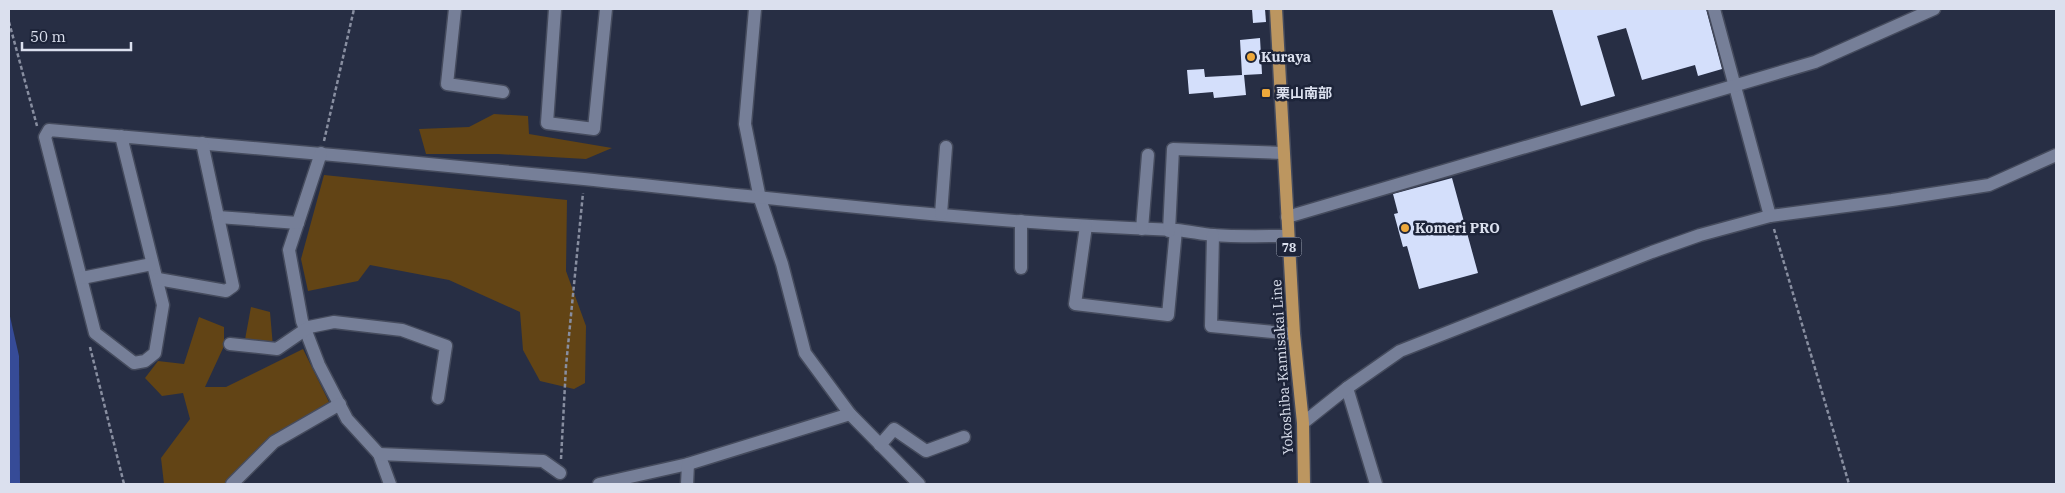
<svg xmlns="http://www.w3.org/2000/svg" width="2065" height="493" font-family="'IBM Plex Serif','Noto Sans JP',serif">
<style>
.green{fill:#624415}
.water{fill:#364b97}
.building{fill:#d4dffb}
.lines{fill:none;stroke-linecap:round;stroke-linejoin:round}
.minor-casing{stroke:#454b5d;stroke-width:15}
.major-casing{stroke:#454b5d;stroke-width:15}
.path{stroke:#888ea0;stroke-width:2.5;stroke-dasharray:4 2.5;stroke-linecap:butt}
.minor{stroke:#767f98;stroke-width:12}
.major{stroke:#bc9660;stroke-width:12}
.poi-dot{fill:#eda83b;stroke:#1d2439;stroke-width:2}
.labels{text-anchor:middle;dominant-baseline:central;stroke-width:5;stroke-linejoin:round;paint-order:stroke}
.shield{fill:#1d2439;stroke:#a2a8b8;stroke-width:1}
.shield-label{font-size:12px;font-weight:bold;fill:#dbe0ee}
.poi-label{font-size:14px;font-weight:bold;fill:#dbe0ee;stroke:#1d2439;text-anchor:start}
.street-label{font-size:14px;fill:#dbe0ee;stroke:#1d2439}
</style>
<rect width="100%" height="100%" fill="#272e44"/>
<g class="green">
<polygon points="494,114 528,116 529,134 612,148 586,159 498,154 426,154 419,129 469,127"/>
<polygon points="324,175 567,200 566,271 586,326 585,383 574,389 540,381 523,350 520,312 449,280 370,265 358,281 308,291 301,259"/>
<polygon points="251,307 270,312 273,347 244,345"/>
<polygon points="199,317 224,327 224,346 205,387 226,387 303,349 329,402 267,440 227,484 164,484 161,458 190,419 183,393 162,396 145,378 158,361 184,364"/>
</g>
<polygon class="water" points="9,312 19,356 20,484 9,484"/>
<g class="building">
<polygon points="1252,9 1265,9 1266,22 1253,23"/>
<polygon points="1552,9 1706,9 1722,69 1698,76 1695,65 1642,80 1626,28 1597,36 1615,96 1581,106"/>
<polygon points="1260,38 1262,74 1244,75 1246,95 1214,98 1213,92 1189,94 1187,70 1204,69 1205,77 1242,75 1240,40"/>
<polygon points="1452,178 1478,273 1419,289 1407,246 1403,247 1394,214 1398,213 1393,194"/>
</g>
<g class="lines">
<g class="minor-casing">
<g id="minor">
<polyline points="455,9 447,84 503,92"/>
<polyline points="555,9 547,123 594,129 606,9"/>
<polyline points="755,9 745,124 760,199 782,264 805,353 850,414 919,484"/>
<polyline points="1714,9 1770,216"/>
<path d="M121,136L163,305L155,353L145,361L134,363L95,333L45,137L49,130C227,145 406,161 584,179C781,199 978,223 1176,230C1189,231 1201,234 1213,235C1238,237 1264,236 1288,236"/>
<polyline points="321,153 289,250 302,321 319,365 347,419 379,454 390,484"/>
<polyline points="941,214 946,147"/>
<polyline points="218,217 298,223"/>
<polyline points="1287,217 1815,62 1934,9"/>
<polyline points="1021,221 1021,268"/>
<polyline points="1086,226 1075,304 1168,315 1176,230"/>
<polyline points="1142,229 1148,155"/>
<polyline points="1169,231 1173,149 1283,153"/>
<polyline points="1213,235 1211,326 1294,334"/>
<polyline points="82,278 152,264"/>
<polyline points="158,279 226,291 233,286 202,143"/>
<polyline points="230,344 277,349 309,327 334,322 402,330 446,346 438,398"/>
<polyline points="1347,388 1376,484"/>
<polyline points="1303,423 1347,388 1400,351 1652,252 1700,235 1770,216 1892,200 1989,185 2056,155"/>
<polyline points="880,445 894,429 926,451 964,437"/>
<polyline points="379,454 543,461 560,473"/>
<polyline points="232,484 274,442 340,404"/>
<polyline points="599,484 688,464 850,414"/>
<polyline points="687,484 688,464"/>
</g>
</g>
<g class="major-casing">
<polyline id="major" points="1276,9 1294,334 1303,423 1304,484"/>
</g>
<g class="path">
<polyline points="9,22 37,126"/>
<polyline points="324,141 354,9"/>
<polyline points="1774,229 1849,484"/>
<polyline points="90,347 124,484"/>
<polyline points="561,459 566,366 583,193"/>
</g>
<use href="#minor" class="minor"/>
<use href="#major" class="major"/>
</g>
<g class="poi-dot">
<circle cx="1251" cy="57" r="5"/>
<rect x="1261" y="88" width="10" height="10" rx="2.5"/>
<circle cx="1405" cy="228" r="5"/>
</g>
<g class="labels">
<rect class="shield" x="1276.5" y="237.5" width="25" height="19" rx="4"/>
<g class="shield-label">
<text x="1289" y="247">78</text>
</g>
<g class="poi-label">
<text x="1261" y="57">Kuraya</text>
<text x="1276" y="93">栗山南部</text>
<text x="1415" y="228">Komeri PRO</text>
</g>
<g class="street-label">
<text transform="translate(1282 367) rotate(-94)">Yokoshiba-Kamisakai Line</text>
</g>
</g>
<rect width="2065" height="493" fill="none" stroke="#dbe0ee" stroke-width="20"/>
<path d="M22 42v8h109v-8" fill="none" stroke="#dbe0ee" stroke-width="2.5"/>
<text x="30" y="42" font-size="15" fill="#dbe0ee" stroke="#1d2439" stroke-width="4" paint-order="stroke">50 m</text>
</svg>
